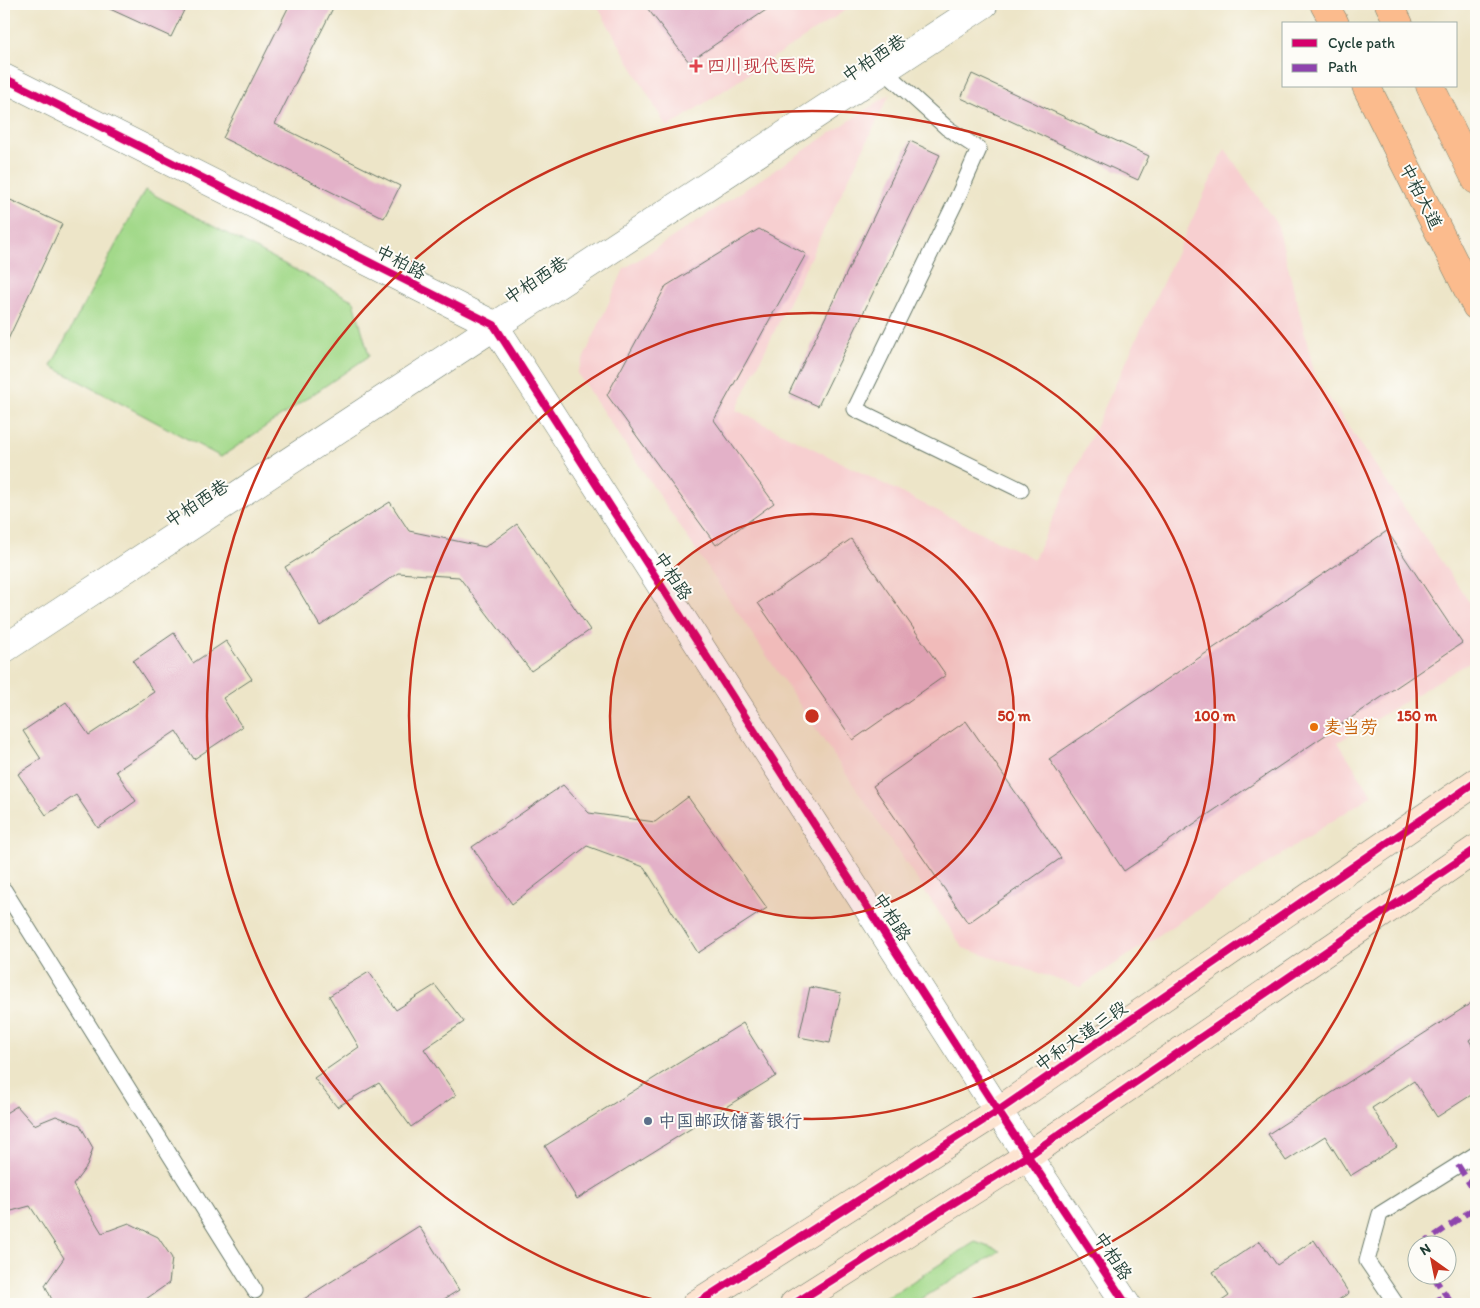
<svg xmlns="http://www.w3.org/2000/svg" width="1480" height="1308" font-family="Itim,'LXGW WenKai TC',sans-serif">
<style>
.built{fill:#f7cfd0}
.green{fill:#a3d98a;stroke:#618b5f}
.building{fill:#e3b1c8}
.lines{fill:none;stroke-linecap:round;stroke-linejoin:round}
.service-casing{stroke:#677868;stroke-width:17}
.tertiary-casing{stroke:#677868;stroke-width:29}
.secondary-casing{stroke:#677868;stroke-width:29}
.primary-casing{stroke:#677868;stroke-width:29}
.service{stroke:#fff;stroke-width:15}
.tertiary{stroke:#fff;stroke-width:28}
.secondary{stroke:#fde4d1;stroke-width:28}
.primary{stroke:#fbbb8d;stroke-width:28}
.quiet{stroke:#8e44ad;stroke-width:6;stroke-dasharray:12 6;stroke-linecap:butt}
.cycleway-casing{stroke:#fdfcf7;stroke-width:11}
.cycleway{stroke:#d6006c;stroke-width:8}
.ring{fill:none;stroke:#c8321e;stroke-width:2.5}
.health-dot{fill:#e0444e;stroke:#fdfcf7;stroke-width:2}
.food-dot{fill:#e8710a;stroke:#fdfcf7;stroke-width:2}
.service-dot{fill:#5c6f8a;stroke:#fdfcf7;stroke-width:2}
.labels{text-anchor:middle;dominant-baseline:central;stroke-width:4;stroke-linejoin:round;paint-order:stroke}
.street-label{font-size:18px;fill:#1f3d34;stroke:#fdfcf7}
.health-label{font-size:18px;fill:#be3a42;stroke:#fdfcf7;text-anchor:start}
.food-label{font-size:18px;fill:#c56008;stroke:#fdfcf7;text-anchor:start}
.service-label{font-size:18px;fill:#4e5e75;stroke:#fdfcf7;text-anchor:start}
.centre{fill:#c8321e;stroke:#fdfcf7;stroke-width:2.5}
.ring-label{font-size:15px;text-anchor:middle;font-weight:bold;fill:#c8321e;stroke:#fdfcf7;stroke-width:4;stroke-linejoin:round;paint-order:stroke}
</style>
<rect width="100%" height="100%" fill="#fdfcf7"/>
<filter id="ink" filterUnits="userSpaceOnUse"><feTurbulence type="fractalNoise" baseFrequency=".02" numOctaves="2"/><feDisplacementMap in="SourceGraphic" scale="10" xChannelSelector="R" yChannelSelector="G"/><feConvolveMatrix kernelMatrix="1 2 1 2 8 2 1 2 1" color-interpolation-filters="sRGB"/></filter>
<filter id="wash" filterUnits="userSpaceOnUse"><feTurbulence type="fractalNoise" baseFrequency=".0096" numOctaves="4" result="noise"/><feDisplacementMap in="SourceGraphic" scale="20" xChannelSelector="R" yChannelSelector="G"/><feGaussianBlur stdDeviation="1.12" result="paint"/><feColorMatrix in="noise" values="0 0 0 0 0 0 0 0 0 0 0 0 0 0 0 0 0 1.4 0 .05"/><feComposite in="paint" operator="in"/></filter>
<g filter="url(#wash)">
<rect width="100%" height="100%" fill="#ede5c8"/>
<g class="built">
<polygon points="596,4 855,4 667,128"/>
<polygon points="890,94 736,410 1034,559 1225,149 1278,226 1316,379 1476,612 1476,658 1338,742 1372,795 1080,987 963,948 577,373 624,269"/>
</g>
<g class="green">
<polygon points="145,190 354,301 369,356 221,457 51,366"/>
<polygon points="975,1242 1000,1251 913,1304 877,1304"/>
</g>
<g id="blocks">
<g class="building">
<polygon points="99,4 187,4 171,37"/>
<polygon points="290,4 335,4 275,124 400,186 384,218 223,138"/>
<polygon points="644,4 775,4 689,62"/>
<polygon points="972,74 1149,156 1138,180 961,98"/>
<polygon points="910,141 940,155 818,406 789,393"/>
<polygon points="4,197 62,224 4,348"/>
<polygon points="759,229 806,254 714,420 774,503 716,545 607,395 666,286"/>
<polygon points="390,502 409,531 485,547 517,524 590,630 531,671 459,577 398,573 320,626 285,567"/>
<polygon points="1387,531 1462,643 1124,871 1049,759"/>
<polygon points="851,539 946,675 853,740 758,603"/>
<polygon points="174,633 193,663 226,641 252,679 223,698 242,727 194,759 176,731 116,771 136,801 98,828 76,795 46,815 18,774 41,759 23,731 66,702 89,735 154,692 133,661"/>
<polygon points="966,721 1061,858 968,923 873,786"/>
<polygon points="563,785 589,813 655,822 688,797 767,908 698,953 644,867 587,846 512,904 472,847"/>
<polygon points="369,972 396,1010 435,985 464,1022 424,1049 456,1095 411,1127 379,1083 337,1107 314,1078 359,1047 329,996"/>
<polygon points="810,987 841,993 830,1043 799,1037"/>
<polygon points="1476,1000 1476,1035 1469,1040 1476,1052 1476,1092 1437,1117 1414,1081 1372,1108 1397,1147 1350,1176 1325,1136 1286,1161 1268,1134"/>
<polygon points="743,1023 776,1076 577,1199 545,1146"/>
<polygon points="17,1106 34,1125 56,1116 80,1125 93,1148 87,1166 73,1185 102,1233 129,1223 158,1237 172,1258 169,1283 146,1299 149,1304 54,1304 45,1285 64,1258 30,1206 4,1213 4,1114"/>
<polygon points="419,1226 459,1290 436,1304 296,1304"/>
<polygon points="1314,1240 1349,1293 1332,1304 1217,1304 1229,1296 1213,1272 1260,1241 1277,1265"/>
</g>
</g>
</g>
<g filter="url(#ink)">
<use href="#blocks" fill-opacity="0" stroke="#677868" stroke-width="1"/>
<g class="lines">
<g class="service-casing">
<g id="service">
<polyline points="883,70 947,128 979,149 956,201 855,409 1021,490"/>
<polyline points="4,890 255,1291"/>
<polyline points="1396,1304 1367,1261 1380,1214 1476,1154"/>
</g>
</g>
<g class="tertiary-casing">
<g id="tertiary">
<polyline points="4,78 494,325 998,1111 1126,1304"/>
<polyline points="4,649 984,4"/>
</g>
</g>
<g class="secondary-casing">
<g id="secondary">
<polyline points="696,1304 998,1111 1476,782"/>
<polyline points="794,1304 1029,1155 1476,849"/>
</g>
</g>
<g class="primary-casing">
<g id="primary">
<polyline points="1324,4 1335,24"/>
<polyline points="1389,4 1399,24"/>
<polyline points="1366,86 1476,306"/>
<polyline points="1430,86 1476,180"/>
</g>
</g>
<use href="#service" class="service"/>
<use href="#tertiary" class="tertiary"/>
<use href="#secondary" class="secondary"/>
<use href="#primary" class="primary"/>
<g class="quiet">
<polyline points="1458,1165 1476,1194"/>
<polyline points="1420,1246 1476,1207"/>
<polyline points="1433,1276 1452,1304"/>
<polyline points="1431,1304 1446,1295"/>
</g>
<g class="cycleway-casing">
<g id="cycleway">
<polyline points="4,78 494,325 998,1111 1126,1304"/>
<polyline points="696,1304 998,1111 1476,782"/>
<polyline points="794,1304 1029,1155 1476,849"/>
</g>
</g>
<use href="#cycleway" class="cycleway"/>
</g>
</g>
<circle cx="812" cy="716" r="202" fill="#c8321e" fill-opacity=".12"/>
<g class="ring">
<circle cx="812" cy="716" r="202"/>
<circle cx="812" cy="716" r="403"/>
<path d="M666 1303A605 605 0 1 1 958 1303"/>
</g>
<path class="health-dot" d="M693.5 58.5h5v5h5v5h-5v5h-5v-5h-5v-5h5z"/>
<circle class="food-dot" cx="1314" cy="727" r="5"/>
<circle class="service-dot" cx="648" cy="1121" r="5"/>
<g class="labels">
<g class="street-label">
<text transform="translate(874 58) rotate(-33)">中柏西巷</text>
<text transform="translate(1421 196) rotate(63)">中柏大道</text>
<text transform="translate(401 262) rotate(27)">中柏路</text>
<text transform="translate(536 280) rotate(-33)">中柏西巷</text>
<text transform="translate(197 503) rotate(-33)">中柏西巷</text>
<text transform="translate(673 576) rotate(57)">中柏路</text>
<text transform="translate(892 917) rotate(57)">中柏路</text>
<text transform="translate(1081 1036) rotate(-35)">中和大道三段</text>
<text transform="translate(1113 1256) rotate(57)">中柏路</text>
</g>
<g class="health-label">
<text x="707" y="66">四川现代医院</text>
</g>
<g class="food-label">
<text x="1324" y="727">麦当劳</text>
</g>
<g class="service-label">
<text x="658" y="1121">中国邮政储蓄银行</text>
</g>
</g>
<circle cx="812" cy="716" r="8" class="centre"/>
<g class="ring-label">
<text x="1014" y="721">50 m</text>
<text x="1215" y="721">100 m</text>
<text x="1417" y="721">150 m</text>
</g>
<rect width="1480" height="1308" fill="none" stroke="#fdfcf7" stroke-width="20"/>
<rect x="1282" y="22" width="175" height="65" fill="#fdfcf7" stroke="#a4b0a9"/>
<rect x="1292" y="39" width="25" height="8" fill="#d6006c" stroke="#a4b0a9"/>
<text x="1328" y="48" font-size="15" fill="#1f3d34">Cycle path</text>
<rect x="1292" y="64" width="25" height="8" fill="#8e44ad" stroke="#a4b0a9"/>
<text x="1328" y="72" font-size="15" fill="#1f3d34">Path</text>
<g transform="translate(1432 1260) rotate(327)"><circle r="24" fill="#fdfcf7" stroke="#a4b0a9"/>
<path d="M0-4L9 19L0 12L-9 19Z" fill="#c8321e"/>
<text y="-8" font-size="14" font-weight="bold" text-anchor="middle" fill="#1f3d34">N</text>
</g>
</svg>
